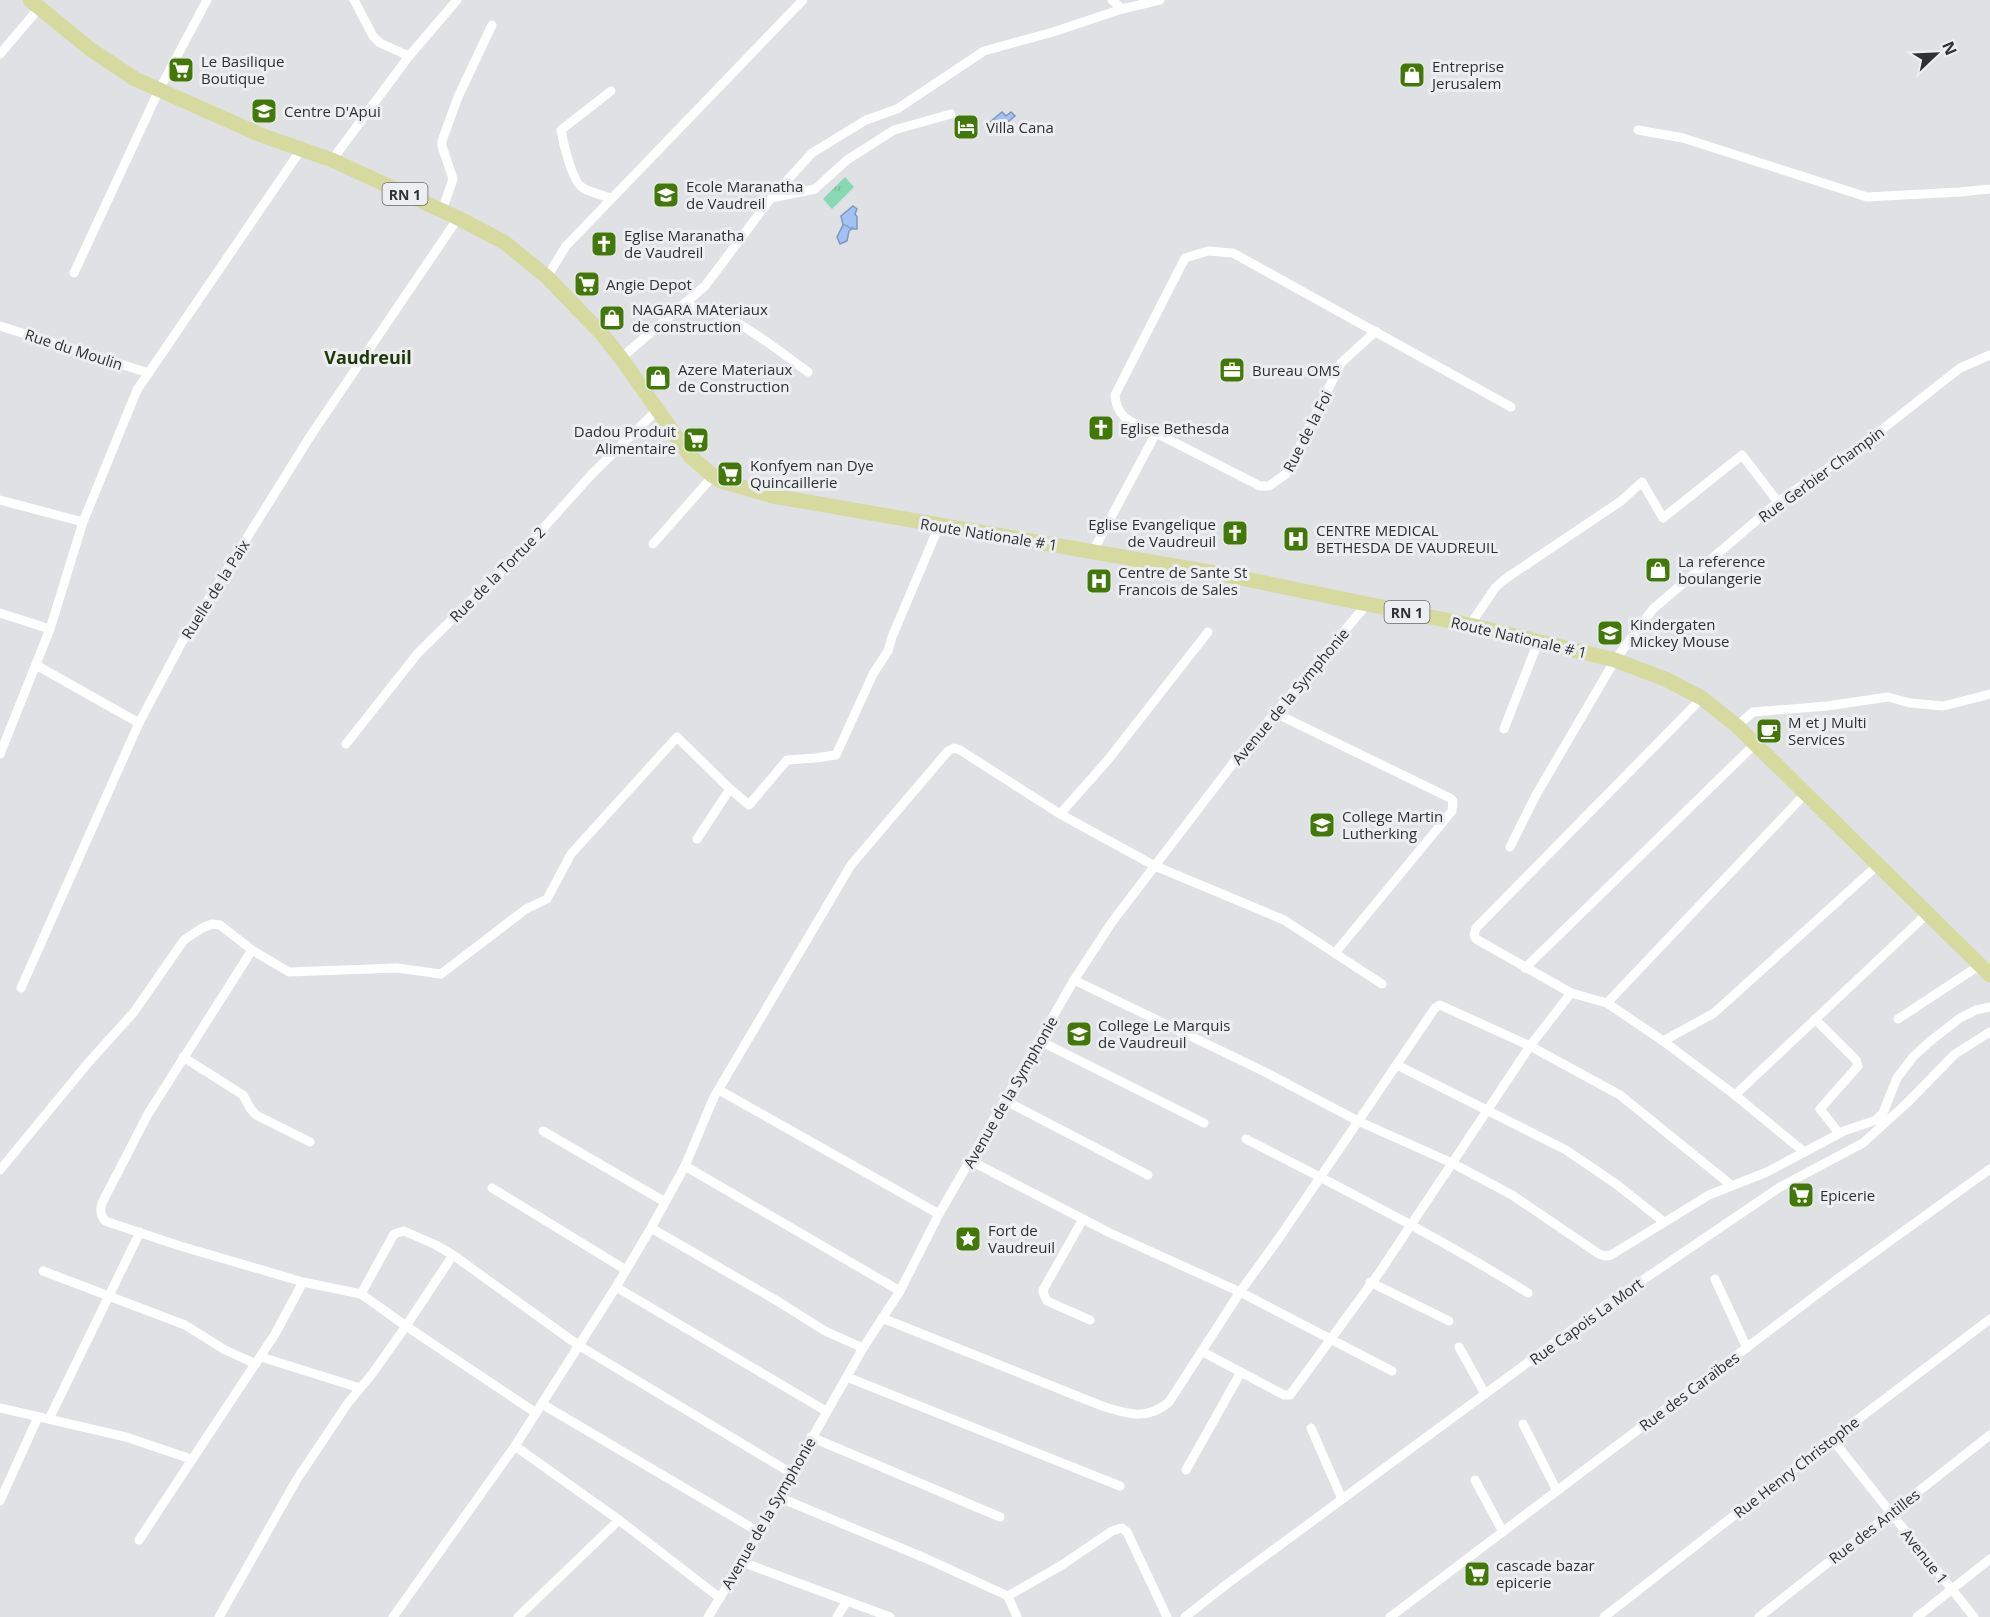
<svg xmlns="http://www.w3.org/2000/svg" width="1990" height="1617" font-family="'Open Sans',sans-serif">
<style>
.grass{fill:url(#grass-tufts)}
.water{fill:url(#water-ripples);stroke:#8096bb;stroke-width:1.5}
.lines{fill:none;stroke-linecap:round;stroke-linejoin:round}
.street{stroke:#fff;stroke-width:9}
.primary{stroke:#d7da9f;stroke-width:15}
.labels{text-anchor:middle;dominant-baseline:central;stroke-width:6;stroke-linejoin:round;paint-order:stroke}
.shield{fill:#eceef2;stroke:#686a6c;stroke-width:1.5}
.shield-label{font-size:14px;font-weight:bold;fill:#303132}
.poi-label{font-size:15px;fill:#303132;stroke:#eceef2;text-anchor:start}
.street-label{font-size:15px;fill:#303132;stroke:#eceef2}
.quarter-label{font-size:18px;font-weight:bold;fill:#1d3706;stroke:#eceef2}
</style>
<defs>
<pattern id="grass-tufts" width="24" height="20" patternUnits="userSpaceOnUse" patternTransform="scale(1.5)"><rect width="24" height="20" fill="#86d9b2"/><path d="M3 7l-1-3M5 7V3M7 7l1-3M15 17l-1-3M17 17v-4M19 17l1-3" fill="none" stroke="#74bb9a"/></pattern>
<pattern id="water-ripples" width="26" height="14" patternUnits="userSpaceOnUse" patternTransform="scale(1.5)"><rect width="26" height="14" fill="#a2c2f6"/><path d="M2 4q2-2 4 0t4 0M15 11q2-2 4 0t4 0" fill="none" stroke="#849ec8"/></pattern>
</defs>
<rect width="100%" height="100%" fill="#dfe1e4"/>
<polygon class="grass" points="845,177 854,187 832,209 823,199"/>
<g class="water">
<polygon points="1002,112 1006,116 1011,112 1015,116 997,131 990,122"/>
<polygon points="853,206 857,209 855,214 857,217 857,229 852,229 849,231 847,241 840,244 837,237 843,225 841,216"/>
</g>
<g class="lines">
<g class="street">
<polyline points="354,0 373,36 380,43 409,56"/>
<polyline points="1112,0 1122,9"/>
<polyline points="0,54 39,8"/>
<path d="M611,91L561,130C563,142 572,182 583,188C592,193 602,195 611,198"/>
<polyline points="1638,130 1683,138 1867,197 1960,192 1990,189"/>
<polyline points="332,160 409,56 457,0"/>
<polyline points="771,198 815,189 847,160 894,130 951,114"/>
<polyline points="442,211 453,179 442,146 442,141 458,97 492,25"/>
<polyline points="74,273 159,90 207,0"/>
<polyline points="547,277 566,246 803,0"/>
<path d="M683,306C723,304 776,349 808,372"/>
<polyline points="0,326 149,373"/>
<polyline points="621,358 705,286 771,198 812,153 866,120 897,109 984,51 1053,32 1122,9 1160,0"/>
<polyline points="1156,433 1260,486 1269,486 1286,474 1341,363 1376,331"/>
<polyline points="0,500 83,522"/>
<polyline points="653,544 713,476"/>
<path d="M1092,553L1156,433C1134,422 1117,421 1115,395L1185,258L1208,251L1233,253L1511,407"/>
<polyline points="0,613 50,629"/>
<polyline points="1470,625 1495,588 1505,579 1621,501 1642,482 1663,518 1742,455 1778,502"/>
<polyline points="36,665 139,723"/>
<polyline points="1702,698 1476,928 1474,935 1476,939 1571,993 1607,1003 1663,1041 1735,1095 1804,1152"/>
<polyline points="1275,713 1450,798 1453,801 1452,811 1335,953"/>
<polyline points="1737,726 1753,712 1827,706 1888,697 1910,703 1943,706 1990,694"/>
<polyline points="1504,729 1538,642"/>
<polyline points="346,744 418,653 530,543 591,475 656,411"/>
<polyline points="0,754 50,629 83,522 137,390 302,148"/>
<polyline points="1060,814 1107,761 1208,632"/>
<polyline points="697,839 730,789 749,805 787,760 815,758 836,755 873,674 888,651 892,637 939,526"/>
<polyline points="1510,847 1536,795 1615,660 1653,609 1778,502 1865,443 1960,368 1990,355"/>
<path d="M252,950L148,1114L102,1203C100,1210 100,1214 105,1221L180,1246L303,1282"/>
<polyline points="1525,968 1754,745"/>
<polyline points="1074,980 1265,1072 1358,1121 1452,1163 1512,1195 1599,1254 1605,1256 1611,1255 1709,1195 1767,1172 1844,1131 1876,1120 1883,1113 1897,1078 1913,1057 1928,1043 1960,1018 1976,1010 1990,1007"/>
<polyline points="21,988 139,723 182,642 311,435 458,218"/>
<polyline points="1607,1003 1806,793"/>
<polyline points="1815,1019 1856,1060 1858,1066 1820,1109 1839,1133"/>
<polyline points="1898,1019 1980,965"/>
<polyline points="1040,1041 1204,1123"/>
<polyline points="1663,1041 1714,1013 1879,864"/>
<polyline points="183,1057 243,1095 250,1108 256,1115 310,1142"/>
<polyline points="1397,1065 1566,1150 1616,1184 1664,1222"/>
<polyline points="719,1090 939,1214"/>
<polyline points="1735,1095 1928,913"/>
<polyline points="1006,1101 1148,1175"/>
<polyline points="543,1131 665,1202"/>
<path d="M1246,1139C1341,1188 1437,1236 1528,1293"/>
<polyline points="971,1161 1110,1233 1240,1292 1392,1371"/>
<polyline points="685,1166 900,1291"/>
<polyline points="0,1170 88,1063 134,1012 184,940 202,928 212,924 220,925 252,950 289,972 397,968 441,974 526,909 547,899 571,854 677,737 730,789"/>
<polyline points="492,1188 626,1270"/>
<polyline points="1083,1219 1043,1290 1044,1295 1047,1301 1090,1320"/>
<polyline points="651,1228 779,1302 825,1331 863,1348"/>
<polyline points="43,1271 185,1325 225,1350 256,1364"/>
<polyline points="1715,1279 1747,1348"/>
<polyline points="1370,1282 1449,1321"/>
<polyline points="616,1287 515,1446 619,1520 720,1598"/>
<polyline points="361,1294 394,1234 404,1231 436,1245 453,1255 578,1345 791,1473"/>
<path d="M882,1318L1102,1406C1127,1414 1147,1421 1169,1402L1240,1292L1279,1238L1435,1008L1440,1005L1530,1046L1620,1095L1731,1185"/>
<polyline points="1459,1347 1485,1394"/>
<polyline points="1203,1352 1284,1395 1290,1395 1379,1273 1530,1046 1571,993"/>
<polyline points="261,1357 360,1388"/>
<polyline points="847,1377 1120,1486"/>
<polyline points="542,1404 759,1532"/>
<polyline points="0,1408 126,1437 191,1459"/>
<polyline points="826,1411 616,1287 651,1228 685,1166 714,1097 851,865 948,751 954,748 960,750 1060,814 1155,866 1284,920 1382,984"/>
<polyline points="49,1419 140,1232"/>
<polyline points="1523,1424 1557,1491"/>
<polyline points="1311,1428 1342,1499"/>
<polyline points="811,1437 1000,1517"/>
<polyline points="1832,1439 1974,1617"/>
<polyline points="1186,1470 1241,1372"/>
<polyline points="1475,1480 1503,1532"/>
<polyline points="778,1497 925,1558 1008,1596 1017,1617"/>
<polyline points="0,1501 38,1417"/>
<polyline points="139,1540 275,1334 303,1282 361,1294 406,1326 453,1255"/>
<polyline points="742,1562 890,1617"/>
<polyline points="1008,1596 1062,1565 1112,1531 1122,1528 1127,1532 1167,1617"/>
<polyline points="219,1617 297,1479 348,1403 372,1374 406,1326 536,1413"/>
<polyline points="393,1617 515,1446"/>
<polyline points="518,1617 619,1520"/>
<polyline points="708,1617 742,1562 863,1348 900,1291 939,1214 1074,980 1112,922 1234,762 1367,604"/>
<polyline points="837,1617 847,1601"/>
<polyline points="1185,1617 1227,1584 1603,1307 1780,1187 1863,1143 1907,1103 1955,1054 1990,1032"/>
<polyline points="1390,1617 1836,1280 1990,1169"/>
<polyline points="1604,1617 1832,1439 1990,1319"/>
<polyline points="1759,1617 1990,1435"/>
<polyline points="1917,1617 1990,1559"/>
</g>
<polyline class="primary" points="30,0 90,49 135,79 261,135 332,160 458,218 504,242 547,277 602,334 621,358 690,456 713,476 721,481 773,496 1221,574 1470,625 1615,660 1665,679 1702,698 1737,726 1990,975"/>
</g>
<defs>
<g id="supermarket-square" transform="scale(1.35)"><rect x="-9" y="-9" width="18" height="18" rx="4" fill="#417808" stroke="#eceef2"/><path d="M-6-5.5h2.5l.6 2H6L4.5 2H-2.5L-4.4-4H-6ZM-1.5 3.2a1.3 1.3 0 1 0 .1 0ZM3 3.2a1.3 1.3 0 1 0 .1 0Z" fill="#fff"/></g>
<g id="shop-square" transform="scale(1.35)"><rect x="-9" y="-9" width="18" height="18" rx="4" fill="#417808" stroke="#eceef2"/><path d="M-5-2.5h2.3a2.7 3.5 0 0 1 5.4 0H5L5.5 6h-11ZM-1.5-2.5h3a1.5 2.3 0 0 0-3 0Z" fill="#fff"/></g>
<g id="school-square" transform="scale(1.35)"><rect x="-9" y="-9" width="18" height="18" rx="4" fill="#417808" stroke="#eceef2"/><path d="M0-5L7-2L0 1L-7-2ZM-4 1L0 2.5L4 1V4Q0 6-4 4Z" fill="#fff"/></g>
<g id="hotel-square" transform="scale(1.35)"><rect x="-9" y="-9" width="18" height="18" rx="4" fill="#417808" stroke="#eceef2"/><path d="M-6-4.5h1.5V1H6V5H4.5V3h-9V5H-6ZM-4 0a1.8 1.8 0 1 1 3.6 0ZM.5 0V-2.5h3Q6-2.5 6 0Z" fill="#fff"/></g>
<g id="church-square" transform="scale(1.35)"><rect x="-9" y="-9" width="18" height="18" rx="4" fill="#417808" stroke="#eceef2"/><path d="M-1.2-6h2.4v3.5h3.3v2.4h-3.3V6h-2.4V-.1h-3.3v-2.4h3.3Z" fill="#fff"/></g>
<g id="office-square" transform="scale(1.35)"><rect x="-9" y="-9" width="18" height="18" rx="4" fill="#417808" stroke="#eceef2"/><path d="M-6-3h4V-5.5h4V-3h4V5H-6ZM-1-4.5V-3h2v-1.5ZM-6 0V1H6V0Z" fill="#fff"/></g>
<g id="hospital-square" transform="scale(1.35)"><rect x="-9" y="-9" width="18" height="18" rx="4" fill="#417808" stroke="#eceef2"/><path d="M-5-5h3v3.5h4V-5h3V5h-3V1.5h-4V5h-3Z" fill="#fff"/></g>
<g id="cafe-square" transform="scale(1.35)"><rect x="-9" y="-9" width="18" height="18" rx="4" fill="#417808" stroke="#eceef2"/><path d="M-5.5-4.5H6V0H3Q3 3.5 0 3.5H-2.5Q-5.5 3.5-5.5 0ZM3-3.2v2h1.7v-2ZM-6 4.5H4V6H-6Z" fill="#fff"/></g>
<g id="sight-square" transform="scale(1.35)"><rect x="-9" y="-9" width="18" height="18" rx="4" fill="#417808" stroke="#eceef2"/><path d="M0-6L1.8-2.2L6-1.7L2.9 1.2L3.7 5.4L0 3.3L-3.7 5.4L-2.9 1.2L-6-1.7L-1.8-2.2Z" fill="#fff"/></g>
</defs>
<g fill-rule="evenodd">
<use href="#supermarket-square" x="181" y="70"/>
<use href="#shop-square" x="1412" y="75"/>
<use href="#school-square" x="264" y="111"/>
<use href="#hotel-square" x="966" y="127"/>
<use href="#school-square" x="666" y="195"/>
<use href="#church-square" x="604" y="244"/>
<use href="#supermarket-square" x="587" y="284"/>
<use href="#shop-square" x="612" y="318"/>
<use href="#office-square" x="1232" y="370"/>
<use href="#shop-square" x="658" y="378"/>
<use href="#church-square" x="1101" y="428"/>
<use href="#supermarket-square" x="696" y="440"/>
<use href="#supermarket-square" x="730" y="474"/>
<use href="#church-square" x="1235" y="533"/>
<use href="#hospital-square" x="1296" y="539"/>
<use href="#shop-square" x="1658" y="570"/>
<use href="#hospital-square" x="1099" y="581"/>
<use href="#school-square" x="1610" y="633"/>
<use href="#cafe-square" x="1769" y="731"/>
<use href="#school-square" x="1322" y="825"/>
<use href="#school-square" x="1079" y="1034"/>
<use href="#supermarket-square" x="1801" y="1195"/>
<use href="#sight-square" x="968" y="1239"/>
<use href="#supermarket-square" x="1477" y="1574"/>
</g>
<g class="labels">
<g class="shield">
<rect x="382.5" y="183" width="45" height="22" rx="4.5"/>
<rect x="1384.5" y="601" width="45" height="22" rx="4.5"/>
</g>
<g class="shield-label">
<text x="405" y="194">RN 1</text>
<text x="1407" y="612">RN 1</text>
</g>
<g class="poi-label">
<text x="201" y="61">Le Basilique<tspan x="201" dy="17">Boutique</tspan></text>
<text x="1432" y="66">Entreprise<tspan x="1432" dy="17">Jerusalem</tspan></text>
<text x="284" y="111">Centre D'Apui</text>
<text x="986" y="127">Villa Cana</text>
<text x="686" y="186">Ecole Maranatha<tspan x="686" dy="17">de Vaudreil</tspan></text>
<text x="624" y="235">Eglise Maranatha<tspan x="624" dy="17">de Vaudreil</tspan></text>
<text x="606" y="284">Angie Depot</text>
<text x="632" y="309">NAGARA MAteriaux<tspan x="632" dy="17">de construction</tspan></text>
<text x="678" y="369">Azere Materiaux<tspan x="678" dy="17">de Construction</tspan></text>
<text x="1252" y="370">Bureau OMS</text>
<text x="1120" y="428">Eglise Bethesda</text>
<text x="676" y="431" text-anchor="end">Dadou Produit<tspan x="676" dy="17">Alimentaire</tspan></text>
<text x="750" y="465">Konfyem nan Dye<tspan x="750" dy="17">Quincaillerie</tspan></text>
<text x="1216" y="524" text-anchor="end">Eglise Evangelique<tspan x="1216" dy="17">de Vaudreuil</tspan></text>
<text x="1316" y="530">CENTRE MEDICAL<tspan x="1316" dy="17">BETHESDA DE VAUDREUIL</tspan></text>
<text x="1678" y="561">La reference<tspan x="1678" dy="17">boulangerie</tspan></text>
<text x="1118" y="572">Centre de Sante St<tspan x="1118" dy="17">Francois de Sales</tspan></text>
<text x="1630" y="624">Kindergaten<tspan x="1630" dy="17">Mickey Mouse</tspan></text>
<text x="1788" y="722">M et J Multi<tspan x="1788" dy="17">Services</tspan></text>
<text x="1342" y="816">College Martin<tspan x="1342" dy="17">Lutherking</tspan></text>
<text x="1098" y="1025">College Le Marquis<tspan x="1098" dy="17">de Vaudreuil</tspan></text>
<text x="1820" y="1195">Epicerie</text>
<text x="988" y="1230">Fort de<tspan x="988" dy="17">Vaudreuil</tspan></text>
<text x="1496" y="1565">cascade bazar<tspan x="1496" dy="17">epicerie</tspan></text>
</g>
<g class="street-label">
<text transform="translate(74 349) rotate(18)">Rue du Moulin</text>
<text transform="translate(1307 431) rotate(-63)">Rue de la Foi</text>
<text transform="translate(1821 474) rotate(-36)">Rue Gerbier Champin</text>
<text transform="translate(989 534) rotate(9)">Route Nationale # 1</text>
<text transform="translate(497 574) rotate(-45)">Rue de la Tortue 2</text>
<text transform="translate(215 589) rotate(-58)">Ruelle de la Paix</text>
<text transform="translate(1519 637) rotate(13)">Route Nationale # 1</text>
<text transform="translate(1290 696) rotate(-50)">Avenue de la Symphonie</text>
<text transform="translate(1010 1092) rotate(-60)">Avenue de la Symphonie</text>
<text transform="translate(1586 1321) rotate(-36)">Rue Capois La Mort</text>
<text transform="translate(1689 1391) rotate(-37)">Rue des Caraïbes</text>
<text transform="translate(1796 1467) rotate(-38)">Rue Henry Christophe</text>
<text transform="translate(768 1513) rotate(-60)">Avenue de la Symphonie</text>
<text transform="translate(1874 1526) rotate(-38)">Rue des Antilles</text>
<text transform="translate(1925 1556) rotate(52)">Avenue 1</text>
</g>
<g class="quarter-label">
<text x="368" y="357">Vaudreuil</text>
</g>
</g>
<g transform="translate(1936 54) rotate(67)" stroke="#eceef2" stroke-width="4.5" paint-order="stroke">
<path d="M0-4.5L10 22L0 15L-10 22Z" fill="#303132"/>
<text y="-9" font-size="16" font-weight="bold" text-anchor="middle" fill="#303132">N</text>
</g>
</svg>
